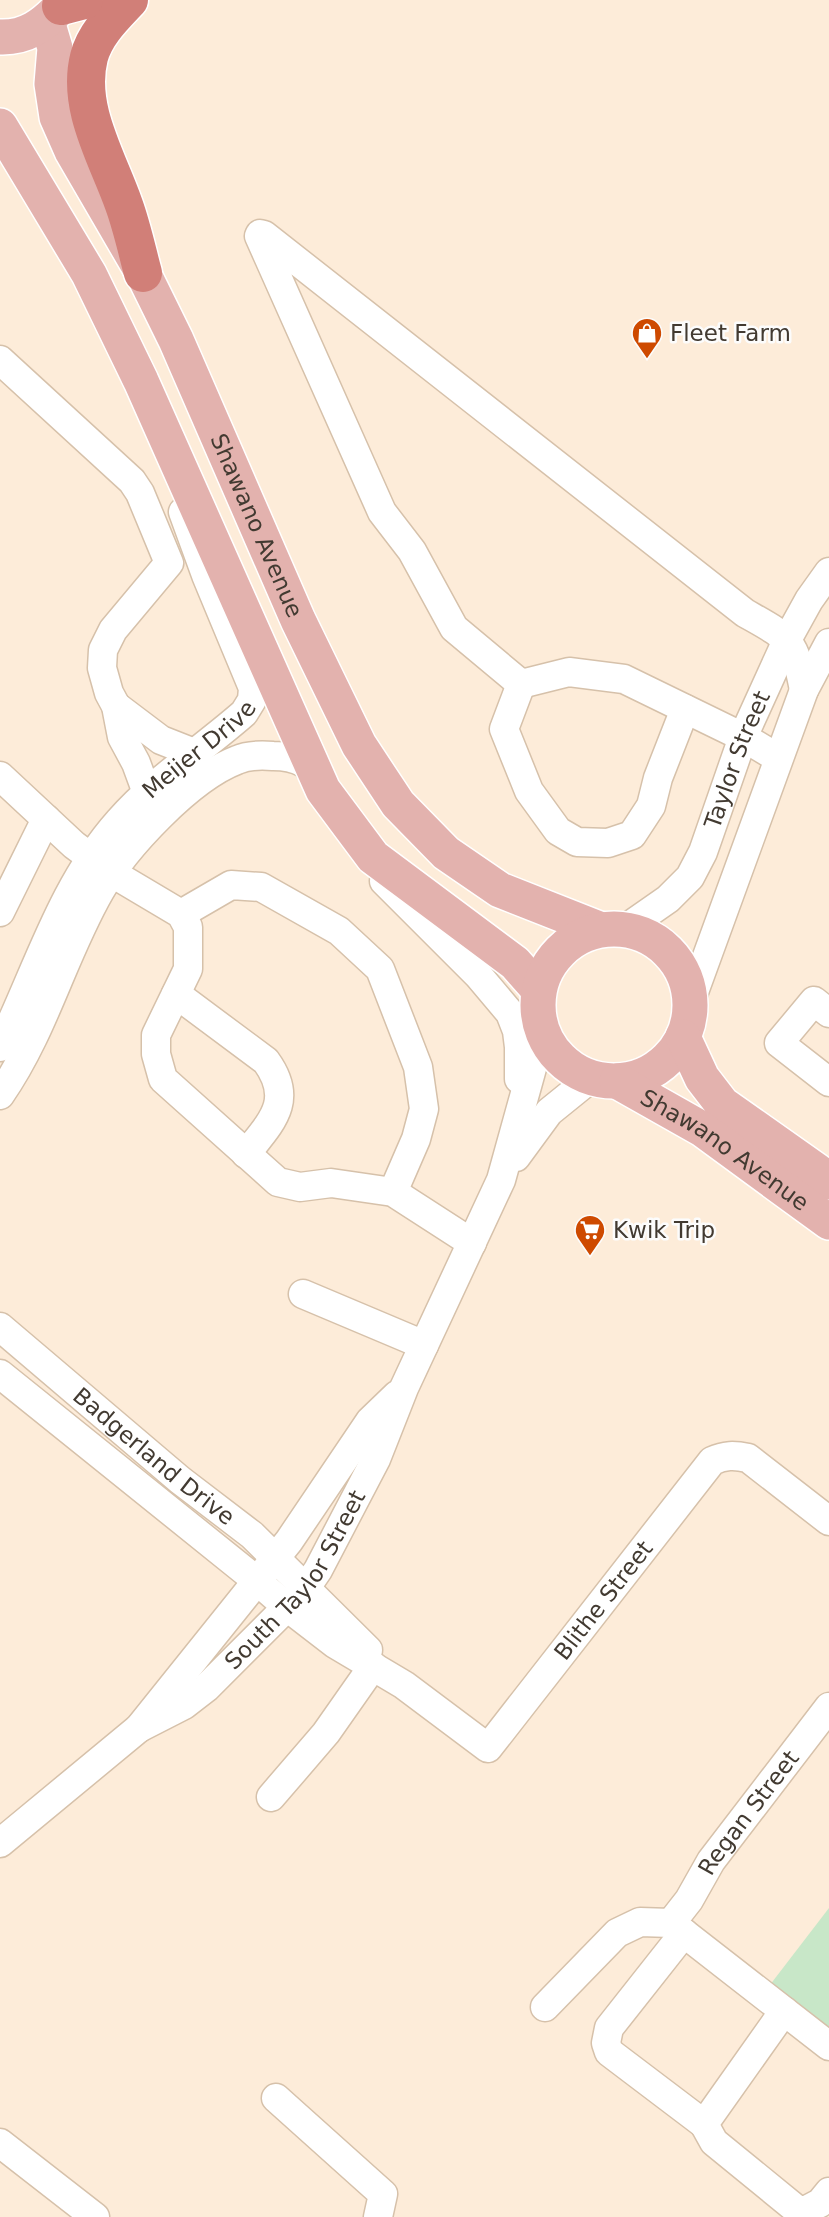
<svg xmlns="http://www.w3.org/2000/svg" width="829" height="2217" font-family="'DejaVu Sans',sans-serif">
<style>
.green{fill:#c8e7c8}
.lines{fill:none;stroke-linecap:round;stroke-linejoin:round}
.minor-casing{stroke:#d6c1aa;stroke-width:31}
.major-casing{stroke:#fff;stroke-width:38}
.highway-casing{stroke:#fff;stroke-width:41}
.minor{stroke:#fff;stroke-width:28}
.major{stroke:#e3b2ae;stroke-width:35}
.highway{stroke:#d17f78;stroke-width:38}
.labels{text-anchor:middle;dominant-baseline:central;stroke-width:5;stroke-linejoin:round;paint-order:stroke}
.poi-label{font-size:23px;fill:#423a31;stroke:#fcfcfc;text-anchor:start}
.street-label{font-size:23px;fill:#423a31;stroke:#fcfcfc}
</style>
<rect width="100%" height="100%" fill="#fdecd9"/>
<polygon class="green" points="829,1908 829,2046 763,1994"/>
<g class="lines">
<g class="minor-casing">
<g id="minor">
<polyline points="0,360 132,481 140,493 169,563 113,630 103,650 102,668 109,693 116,706 122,737 136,763 147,793"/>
<polyline points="521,684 504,729 529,791 558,831 577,842 608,843 632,835 651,806 658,778 685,709"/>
<polyline points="116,706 161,740 194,753"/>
<path d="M778,758L743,737L624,679L569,672L521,684L454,628L412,551L382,512L259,236L260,234L264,235L745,613C789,638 794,638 804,690"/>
<polyline points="0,776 74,845 112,873 181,914 188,927 188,969 156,1035 156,1054 163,1079 278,1182 300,1187 331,1183 393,1192 472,1243"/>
<polyline points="384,881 478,975 510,1013 517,1031 519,1047 519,1079"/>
<polyline points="0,912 46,819"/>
<polyline points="181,914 231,885 261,887 339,931 380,969 418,1067 424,1109 416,1139 393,1192"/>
<path id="s1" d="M625,929L668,899L690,877L703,852L743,737L788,638L809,600L829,572"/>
<path d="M176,994L266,1061C295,1101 271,1122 246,1154"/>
<polyline points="690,1003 804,690 829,643"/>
<polyline points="829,1013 814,1001 779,1043 829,1082"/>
<path id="s2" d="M0,1047C37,971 62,885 119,821C156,779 203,749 244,713L252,700L253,688L206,575L183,512"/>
<path d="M0,1095C45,1030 62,957 100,891C125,847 190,778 237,760C248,755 261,755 273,756C283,756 295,758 304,763C309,767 313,774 318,779"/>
<polyline points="516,1157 549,1112 591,1078"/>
<polyline points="303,1294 424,1345"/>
<path id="s3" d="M0,1327L180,1480L252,1535L368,1650"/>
<path id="s4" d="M0,1374L256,1580L287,1607L335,1644L404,1685L488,1748L712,1461C725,1455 734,1455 748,1458L829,1521"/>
<path id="s5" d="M139,1728L184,1705L206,1688L305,1589L318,1570L376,1459L404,1388L501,1180L542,1032"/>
<polyline points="271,1797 326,1733 373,1666"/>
<polyline points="0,1843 139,1728 289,1541 370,1421 397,1395"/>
<path id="s6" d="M671,1923L689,1900L711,1861L829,1707"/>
<polyline points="671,1923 829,2046"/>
<polyline points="684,1933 609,2028 606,2043 609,2052 704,2124"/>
<polyline points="545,2007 617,1933 640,1922 671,1923"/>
<polyline points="784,2011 704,2124 714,2142 801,2213 820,2203 829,2192"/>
<polyline points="276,2098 383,2194 378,2217"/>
<polyline points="0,2143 95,2217"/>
</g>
</g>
<g class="major-casing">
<g id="major">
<path id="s7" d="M47,21L55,48L52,84L57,117L72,151L143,273L176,340L298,620L359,745L398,804L446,853L500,890L599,929"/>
<path d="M0,37C26,38 44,25 61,6"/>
<polyline points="0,126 89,274 141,381 323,790 373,857 515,963 538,989"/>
<circle cx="614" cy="1005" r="76"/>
<polyline points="683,1037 702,1078 722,1104 817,1171 829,1182"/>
<path id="s8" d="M617,1081L702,1129L829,1222"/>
</g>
</g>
<g class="highway-casing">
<g id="highway">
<path d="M129,0C113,17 95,34 89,57C76,108 108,159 124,205C132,227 137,251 143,273"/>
<polyline points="61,6 84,0"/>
</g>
</g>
<use href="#minor" class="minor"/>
<use href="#major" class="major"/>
<use href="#highway" class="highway"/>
</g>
<defs>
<g id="shop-pin" transform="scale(1.575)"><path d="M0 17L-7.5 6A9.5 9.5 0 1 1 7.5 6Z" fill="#ce4a00" stroke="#fcfcfc"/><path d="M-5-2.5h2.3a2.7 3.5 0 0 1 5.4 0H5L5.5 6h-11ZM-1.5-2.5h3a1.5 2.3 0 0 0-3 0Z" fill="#fff"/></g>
<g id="supermarket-pin" transform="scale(1.575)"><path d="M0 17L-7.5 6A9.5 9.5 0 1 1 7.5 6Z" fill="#ce4a00" stroke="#fcfcfc"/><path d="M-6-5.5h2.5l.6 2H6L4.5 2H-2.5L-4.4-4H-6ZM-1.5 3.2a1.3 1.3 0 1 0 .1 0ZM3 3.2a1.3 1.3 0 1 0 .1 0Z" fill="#fff"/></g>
</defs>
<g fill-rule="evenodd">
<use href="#shop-pin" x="647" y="333"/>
<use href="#supermarket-pin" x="590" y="1230"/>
</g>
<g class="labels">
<g class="poi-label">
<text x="670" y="333">Fleet Farm</text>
<text x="613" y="1230">Kwik Trip</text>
</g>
<g class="street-label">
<text stroke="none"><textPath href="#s7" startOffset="553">Shawano Avenue</textPath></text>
<text stroke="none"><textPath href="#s2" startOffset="364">Meijer Drive</textPath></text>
<text stroke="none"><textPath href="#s1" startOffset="210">Taylor Street</textPath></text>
<text stroke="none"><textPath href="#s8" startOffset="128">Shawano Avenue</textPath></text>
<text stroke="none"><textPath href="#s3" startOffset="201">Badgerland Drive</textPath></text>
<text stroke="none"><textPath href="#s5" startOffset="220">South Taylor Street</textPath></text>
<text stroke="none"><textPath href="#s4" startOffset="803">Blithe Street</textPath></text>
<text stroke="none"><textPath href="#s6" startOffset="135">Regan Street</textPath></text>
</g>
</g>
</svg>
